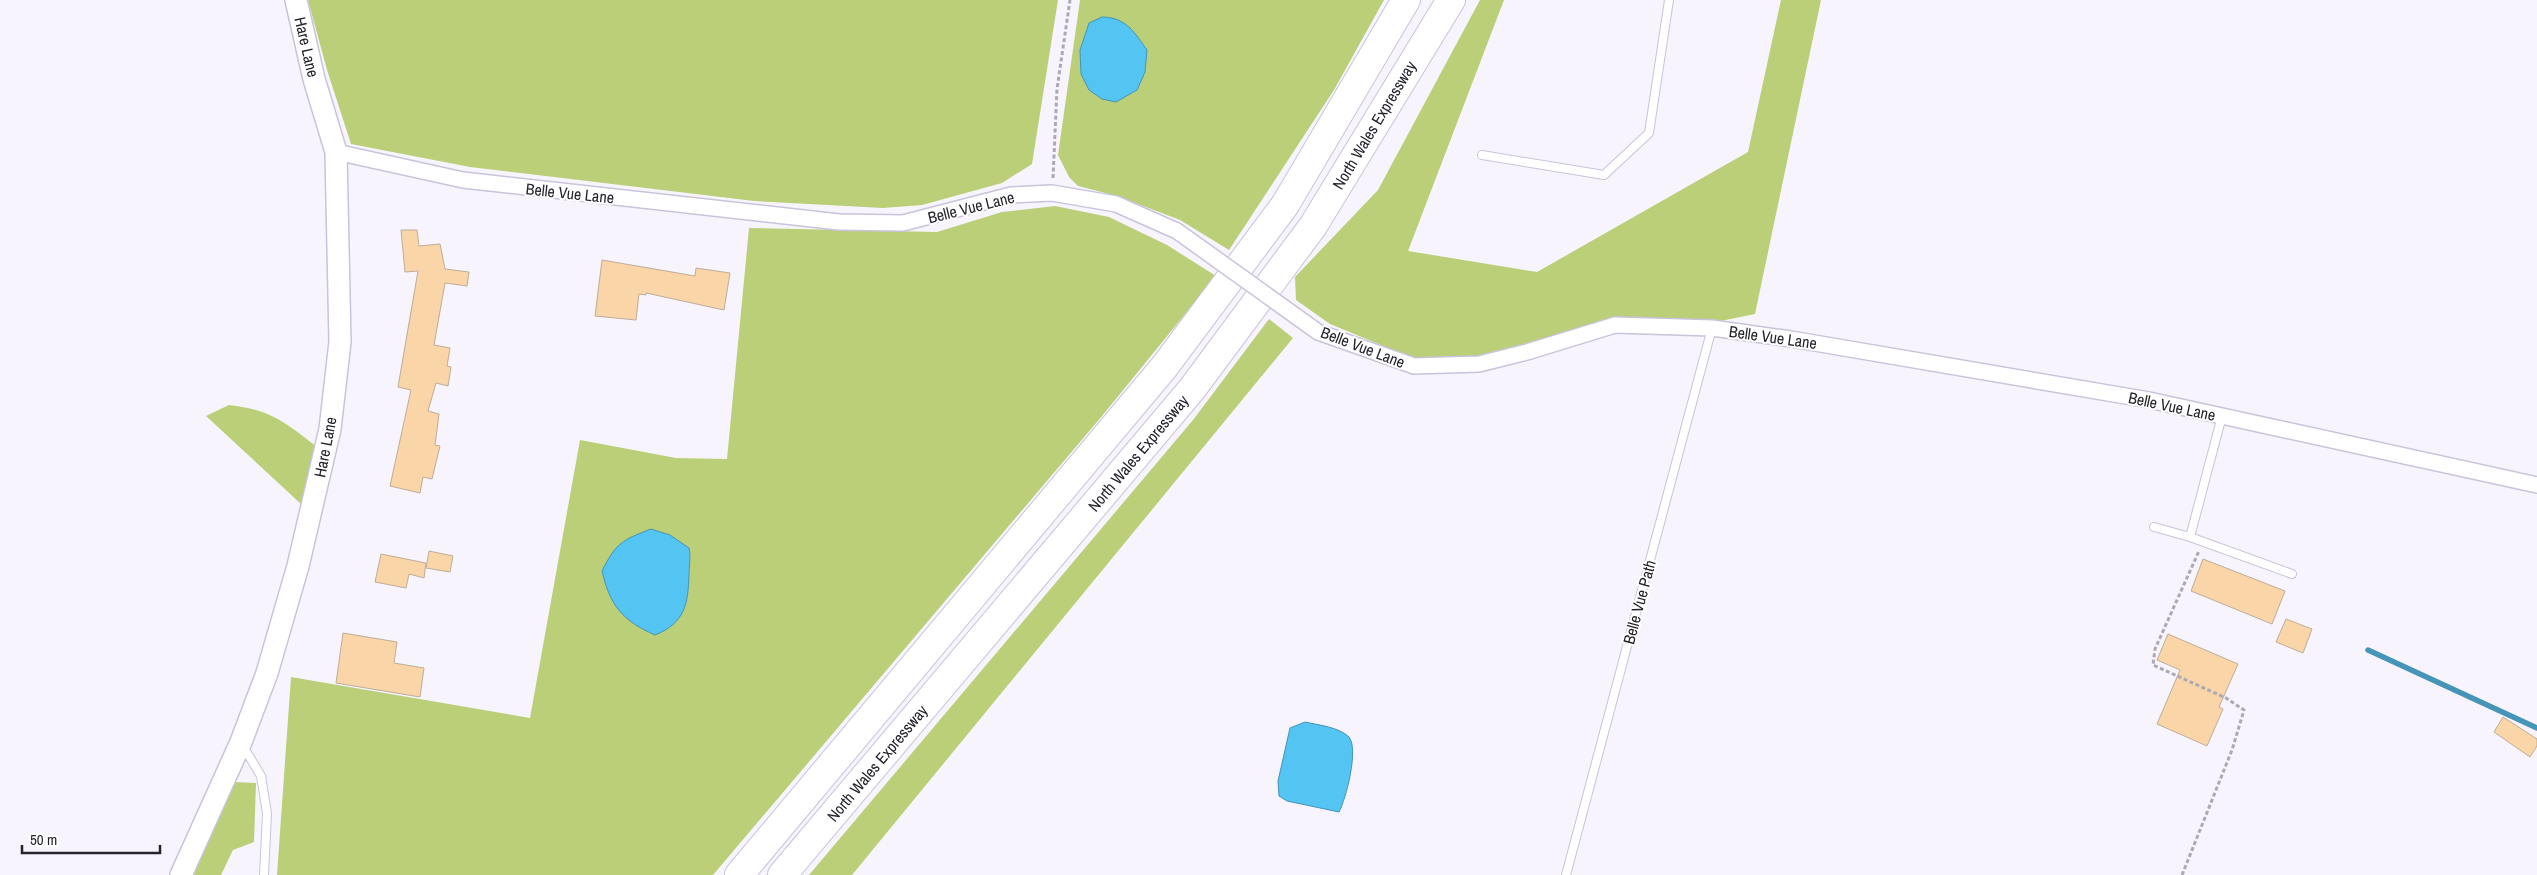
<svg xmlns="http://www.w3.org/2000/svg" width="2537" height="875" font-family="'Archivo Narrow',sans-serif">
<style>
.green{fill:#bacf77}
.water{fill:#54c4f2;stroke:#4694b7}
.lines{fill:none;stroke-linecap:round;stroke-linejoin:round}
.stream{stroke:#4694b7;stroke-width:5.5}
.building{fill:#fad5a8;stroke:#bdad99}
.lane-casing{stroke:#c9c3db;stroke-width:10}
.street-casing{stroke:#c9c3db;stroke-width:18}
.secondary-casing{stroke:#c9c3db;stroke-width:24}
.highway-casing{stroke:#c9c3db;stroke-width:30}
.path{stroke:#aca9b2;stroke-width:3;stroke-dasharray:4 2.5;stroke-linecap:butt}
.lane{stroke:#fff;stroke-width:8}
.street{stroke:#fff;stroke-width:15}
.secondary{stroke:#fff;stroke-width:21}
.highway{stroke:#fff;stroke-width:28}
.street-bridge-casing{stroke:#c9c3db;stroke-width:18;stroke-linecap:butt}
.street-bridge{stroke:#fff;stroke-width:15}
.labels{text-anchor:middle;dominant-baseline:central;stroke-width:4;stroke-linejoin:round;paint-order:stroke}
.street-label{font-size:16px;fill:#26232c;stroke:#fff}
</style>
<rect width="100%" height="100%" fill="#f7f4fe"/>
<g class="green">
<polygon points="308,0 1058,0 1032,164 1002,183 922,205 883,208 754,201 470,167 351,144 327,70"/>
<polygon points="1080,0 1384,0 1334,90 1229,250 1180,220 1117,196 1078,186 1069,177 1058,155"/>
<polygon points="1480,0 1504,0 1408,251 1537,272 1748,152 1781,0 1821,0 1755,314 1711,323 1612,318 1542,343 1477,357 1415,359 1330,324 1296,300 1295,277 1378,190"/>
<polygon points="1055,206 1109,217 1167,245 1216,276 1102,416 713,875 277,875 291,677 530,718 580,440 676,458 727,459 749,228 937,232 1002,212"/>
<polygon points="1269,319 1293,338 852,875 809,875 1193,420"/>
<path d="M229,405C271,410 283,421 316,446L301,504L206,416Z"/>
<polygon points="234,782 256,783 254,842 233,850 221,875 192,875"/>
</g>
<g class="water">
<path d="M1102,17C1126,17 1135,33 1147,50L1145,72L1137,90L1116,102L1102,99L1089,90L1081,74L1080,50L1089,23Z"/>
<path d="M651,529L670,535L689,548C691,558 689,566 689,575C688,604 685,623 655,635C623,621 610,606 602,571C616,543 622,540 651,529Z"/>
<path d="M1305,722C1318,725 1339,727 1349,737C1359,749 1346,799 1339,812L1287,801L1279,796L1278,781L1290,728Z"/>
</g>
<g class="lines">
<polyline class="stream" points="2368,650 2537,728"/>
</g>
<g class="building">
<polygon points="401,230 417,230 419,246 440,244 445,269 469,272 467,286 445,283 434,345 450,348 447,366 451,367 448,386 436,383 428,411 439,414 435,445 440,446 432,479 423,477 420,493 390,486 411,390 398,387 418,271 405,272"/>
<polygon points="602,260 695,276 696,268 730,273 724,310 646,293 646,295 639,294 636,320 595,316"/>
<polygon points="429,551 453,556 450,572 426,568"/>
<polygon points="381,554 426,563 424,578 409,574 406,588 375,582"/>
<polygon points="2203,559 2285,591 2272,624 2191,591"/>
<polygon points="2286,619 2312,629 2303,653 2276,642"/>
<polygon points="343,633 397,642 394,663 424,668 420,697 336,683"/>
<polygon points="2168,634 2238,664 2219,707 2223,709 2207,746 2157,724 2180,670 2157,660"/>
<polygon points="2503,717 2537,739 2537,746 2530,757 2494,732"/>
</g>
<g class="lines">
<g class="lane-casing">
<g id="lane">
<polyline points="1482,155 1604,175 1649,133 1669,0"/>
<polyline points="2154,527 2190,537 2222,416"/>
<polyline points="2190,537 2292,574"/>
<polyline points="243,746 261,776 267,813 264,875"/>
<polyline points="1566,875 1712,328"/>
</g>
</g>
<g class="street-casing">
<g id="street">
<polyline points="336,152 463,180 839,222 903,223 1011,195 1052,193 1116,204 1177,231"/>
<polyline points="1318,332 1414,366 1479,364 1527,352 1615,325 1712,328 1791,339 2149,400 2537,485"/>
</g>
</g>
<g class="secondary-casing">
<polyline id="secondary" points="181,875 241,742 267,673 298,566 330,429 340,342 336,152 314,79 296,0"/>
</g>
<g class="highway-casing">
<g id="highway">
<polyline points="739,875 1165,366 1285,205 1406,0"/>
<polyline points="782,875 1192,389 1313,226 1451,0"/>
</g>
</g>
<g class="path">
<polyline points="1053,178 1057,89 1070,0"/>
<polyline points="2182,875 2232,750 2244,710 2226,698 2153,665 2155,649 2199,551"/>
</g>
<use href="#lane" class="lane"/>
<use href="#street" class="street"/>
<use href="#secondary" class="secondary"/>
<use href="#highway" class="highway"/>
<g class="street-bridge-casing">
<polyline id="street-bridge" points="1177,231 1318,332"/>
</g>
<use href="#street-bridge" class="street-bridge"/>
</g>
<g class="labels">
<g class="street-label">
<text transform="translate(307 47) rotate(77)">Hare Lane</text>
<text transform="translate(1374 125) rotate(-59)">North Wales Expressway</text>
<text transform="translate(570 193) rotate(6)">Belle Vue Lane</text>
<text transform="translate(971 207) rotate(-14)">Belle Vue Lane</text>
<text transform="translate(1773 337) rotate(8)">Belle Vue Lane</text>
<text transform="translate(1363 347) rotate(21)">Belle Vue Lane</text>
<text transform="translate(2172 406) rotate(12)">Belle Vue Lane</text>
<text transform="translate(325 447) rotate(-79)">Hare Lane</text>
<text transform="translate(1138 453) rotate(-50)">North Wales Expressway</text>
<text transform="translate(1639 602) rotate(-75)">Belle Vue Path</text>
<text transform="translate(877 763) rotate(-50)">North Wales Expressway</text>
</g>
</g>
<path d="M22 845v8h138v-8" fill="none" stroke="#26232c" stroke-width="2.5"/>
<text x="30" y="845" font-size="15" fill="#26232c" stroke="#ffffff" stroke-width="4" paint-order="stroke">50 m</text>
</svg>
